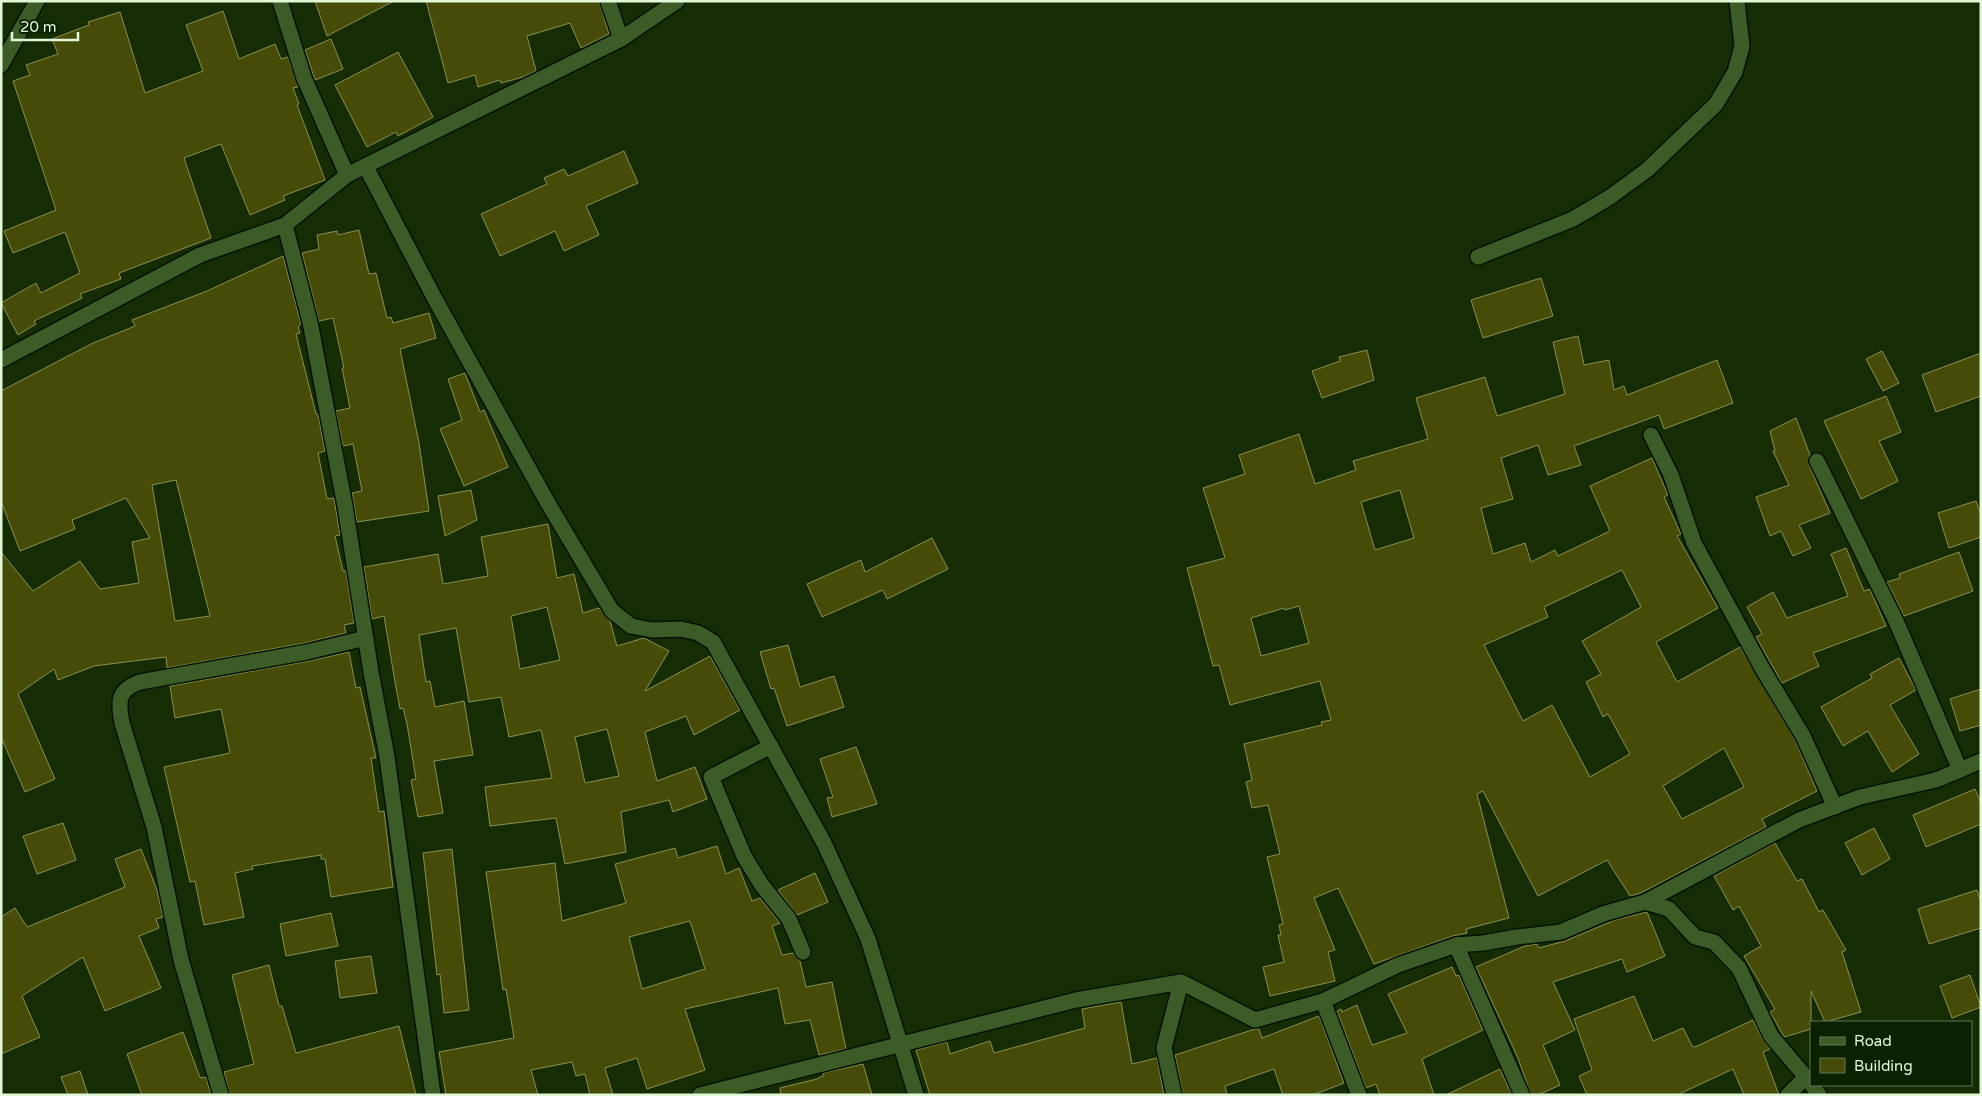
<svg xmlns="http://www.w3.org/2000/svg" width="1982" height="1096" font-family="'Varela Round',sans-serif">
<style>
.building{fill:#464c07;stroke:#899151;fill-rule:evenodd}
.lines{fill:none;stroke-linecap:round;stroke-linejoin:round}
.minor-casing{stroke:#041300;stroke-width:18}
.minor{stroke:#3c5c27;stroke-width:15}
</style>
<rect width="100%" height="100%" fill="#152c04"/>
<g class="building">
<polygon points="315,1 394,1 327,36"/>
<polygon points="426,1 599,1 609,34 581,48 570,23 527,36 536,71 523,77 501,83 500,80 478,87 475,75 448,83"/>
<polygon points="223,11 239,59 275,44 281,59 288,57 298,87 293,88 299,104 297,105 325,180 283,196 285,200 250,215 221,144 184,158 211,238 119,273 121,279 80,294 82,298 34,321 36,324 18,335 1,303 36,283 41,293 80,273 65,232 13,253 4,231 56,210 13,81 30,75 26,65 58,54 52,39 89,25 88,22 120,12 145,93 203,71 186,25"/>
<polygon points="331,39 343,69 315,80 305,50"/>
<polygon points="398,52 433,117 398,136 396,132 367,147 335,85"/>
<polygon points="624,151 638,183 586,206 599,235 564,251 555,231 500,256 481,214 547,184 544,178 564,169 568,176"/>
<polygon points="359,230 369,274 376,273 387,318 391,317 393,323 429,313 436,338 400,349 419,443 429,511 357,522 352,493 362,491 353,444 343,446 336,411 350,408 342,368 344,368 333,318 319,321 302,253 319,249 317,235 337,231 338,235"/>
<path d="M283,256L301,324L298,327L300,333L296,334L316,414H318L325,451L318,453L327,499L334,498L340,535L335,536L343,571H346L354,623L344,625L346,633L305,643L167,668L166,657L94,666L58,680L54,669L18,694L55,779L25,792L1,737V552L33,591L80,561L100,589L139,583L132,542L150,538L126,498L72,520L75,529L20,551L1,501V391L91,344L135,326L132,320L207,291ZM176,480L210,616L175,621L152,485Z"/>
<polygon points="1541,278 1553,316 1483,338 1471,300"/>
<path d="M1578,336L1584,365L1609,360L1614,390L1624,386L1627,395L1717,360L1733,403L1664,429L1659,415L1574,446L1581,465L1548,475L1538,445L1501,458L1513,499L1481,508L1493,554L1525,543L1531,562L1555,550L1558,556L1610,531L1590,486L1652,458L1668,495L1664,497L1681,534L1677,536L1718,608L1656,642L1677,682L1740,647L1795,740L1817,791L1762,819L1766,827L1641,893L1630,896L1607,860L1538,896L1483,791L1477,794L1509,918L1466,929L1467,933L1453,936L1374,964L1338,888L1314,898L1335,950L1328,952L1335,981L1270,996L1263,967L1284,962L1278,935H1281L1279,925L1283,924L1267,857L1280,854L1268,805L1252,808L1246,782L1252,780L1244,744L1322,725L1321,722L1331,720L1320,681L1230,705L1219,665L1213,666L1187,568L1225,558L1203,488L1245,474L1239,455L1299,434L1315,484L1356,470L1353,461L1428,439L1416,398L1485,377L1497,416L1565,394L1553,342ZM1400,490L1414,538L1375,550L1361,502ZM1622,570L1641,607L1582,641L1601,674L1586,682L1603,717L1608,714L1630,754L1590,777L1552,705L1523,721L1484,645L1548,617L1544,607ZM1299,606L1309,643L1261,656L1251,618L1284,608L1285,610ZM1724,748L1744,787L1682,819L1663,786Z"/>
<polygon points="1367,350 1374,380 1322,398 1312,371 1340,361 1339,357"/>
<polygon points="1882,351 1899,383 1883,391 1866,359"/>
<polygon points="1981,353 1981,396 1936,412 1922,375"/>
<polygon points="465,373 480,412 484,410 508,467 464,486 440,429 462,420 448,379"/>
<polygon points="1886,396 1901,432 1879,441 1898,481 1861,499 1824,421"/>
<polygon points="1796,418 1810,455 1809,465 1830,513 1799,525 1811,548 1793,556 1781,531 1770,536 1756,497 1789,485 1773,451 1775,451 1770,431"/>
<polygon points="471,490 477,520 445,536 438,496"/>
<polygon points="1976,501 1981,515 1981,537 1949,548 1938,513"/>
<path d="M548,524L557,578L574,574L583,613L599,608L610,621L617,646L644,638L669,651L645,691L710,656L740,710L694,735L686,716L645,732L657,781L695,767L707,799L673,812L669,800L621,812L626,852L565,864L556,818L490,826L485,787L552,778L541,730L509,737L501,697L469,702L456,628L419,635L426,682L430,681L435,707L464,701L473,755L434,761L443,813L418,817L411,780L416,779L407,724L403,708L400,709L395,682L384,616L372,619L364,567L438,554L443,584L488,576L481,537ZM547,607L560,660L520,669L511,616ZM607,729L619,776L585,783L575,737Z"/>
<polygon points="932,538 948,569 887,599 883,590 822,617 807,584 861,560 865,572"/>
<polygon points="1846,548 1864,591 1870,589 1886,626 1813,653 1819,666 1782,683 1756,637 1762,634 1747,607 1773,592 1787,618 1848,596 1831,554"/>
<polygon points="1959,552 1973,591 1904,616 1887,582 1900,578 1899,574"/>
<polygon points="788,645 800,687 834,676 844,707 787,726 774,688 771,689 760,652"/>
<polygon points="349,652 356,688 360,687 376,758 371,758 379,812 384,811 393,887 331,897 325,859 321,859 321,855 252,866 253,869 235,873 244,917 204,925 195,881 190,882 164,767 230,753 221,709 175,718 170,686 309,661"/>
<polygon points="1899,658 1916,690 1890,705 1919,754 1892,772 1868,731 1843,746 1821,707 1872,678 1870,674"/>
<polygon points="1981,689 1981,725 1960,731 1950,699"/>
<polygon points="856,747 877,804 832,817 827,798 833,797 820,759"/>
<polygon points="1975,789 1981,803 1981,824 1926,847 1913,815"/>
<polygon points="63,823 76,860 37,874 23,836"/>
<polygon points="1874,828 1890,859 1862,875 1845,843"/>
<polygon points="1775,843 1797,881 1802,879 1819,912 1823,910 1846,950 1842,952 1861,1012 1825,1022 1811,991 1811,1029 1784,1037 1770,1012 1775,1009 1744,956 1761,946 1739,906 1733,910 1714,876"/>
<path d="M717,846L726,874L739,868L752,901L760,898L780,923L772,926L782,955L793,953L800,961L806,987L832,982L846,1049L819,1055L810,1020L785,1024L778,988L685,1009L705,1070L647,1089L637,1058L605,1068L613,1095H590L585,1074L576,1076L572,1062L531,1070L538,1095H446L439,1052L514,1038L506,989L503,990L486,872L555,863L562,921L626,903L615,864L675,848L678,858ZM690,921L705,969L642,989L629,937Z"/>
<polygon points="141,849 157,890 163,917 156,919 159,928 139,936 161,988 105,1011 83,957 22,996 40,1037 1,1054 1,917 15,908 27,927 125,887 115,859"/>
<polygon points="452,849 469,1010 444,1013 440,974 437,975 423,853"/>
<polygon points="815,873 828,902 797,915 778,890"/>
<polygon points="1977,890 1981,902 1981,928 1929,944 1918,909"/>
<polygon points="1647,912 1665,956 1627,972 1622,959 1553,982 1575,1030 1543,1045 1560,1085 1538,1095 1531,1095 1518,1058 1476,967 1525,946 1537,944 1539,948 1565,941 1615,920"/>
<polygon points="331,913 338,946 286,956 280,924"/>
<polygon points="371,956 377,993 340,998 335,961"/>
<polygon points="269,965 279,1006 282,1006 296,1053 399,1026 416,1095 230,1095 224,1072 254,1064 232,975"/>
<polygon points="1452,967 1456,976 1459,975 1483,1030 1422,1059 1434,1095 1380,1095 1376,1084 1366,1088 1337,1011 1341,1009 1342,1012 1357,1005 1372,1045 1407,1033 1388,994"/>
<polygon points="1970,975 1981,1007 1952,1018 1940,986"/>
<polygon points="1634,996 1653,1041 1683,1028 1692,1046 1695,1047 1753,1020 1763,1040 1770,1049 1763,1052 1779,1095 1744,1095 1733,1069 1677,1095 1587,1095 1579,1076 1592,1070 1574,1019"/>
<polygon points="1121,1002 1132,1064 1157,1058 1164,1095 930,1095 916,1050 947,1042 950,1054 990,1041 994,1053 1085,1028 1082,1009"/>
<polygon points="1319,1016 1344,1083 1313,1095 1283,1095 1274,1069 1225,1086 1227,1095 1183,1095 1175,1055 1255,1029 1259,1029 1262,1038"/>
<polygon points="183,1032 199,1075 201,1078 206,1077 211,1095 142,1095 127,1054"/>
<polygon points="863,1064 872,1095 781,1095 780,1088 817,1079 824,1075 823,1073"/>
<polygon points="1500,1069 1512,1095 1446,1095"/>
<polygon points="80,1071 88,1095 68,1095 61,1077"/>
</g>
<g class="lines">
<g class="minor-casing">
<g id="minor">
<polyline points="280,1 304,78 347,175"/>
<polyline points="608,1 621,39"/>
<polyline points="1,65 37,1"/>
<polyline points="366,167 436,301 549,505 612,611 631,626 652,630 681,629 698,633 713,642 824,843 868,939 916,1095"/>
<polyline points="285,225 310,322 345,506 371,672 387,757 433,1095"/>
<polyline points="1478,257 1573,219 1610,197 1647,170 1716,104 1735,72 1742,46 1737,1"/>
<polyline points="1,360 200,255 285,225 347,175 621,39 677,1"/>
<polyline points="1651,435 1671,475 1694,543 1762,668 1803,736 1835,807"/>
<polyline points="1817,461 1896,621 1960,770"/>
<polyline points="771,746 711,777 744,856 761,884 789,919 803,952"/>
<polyline points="1645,902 1669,909 1695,937 1714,942 1739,968 1771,1036 1811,1083"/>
<polyline points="1456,945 1522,1095"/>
<polyline points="1323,1001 1359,1095"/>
<polyline points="1812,1085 1819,1095"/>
<path d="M221,1095L181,960L154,827L122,723C118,702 117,690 140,682L307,652L366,638"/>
<polyline points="700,1095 1076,1000 1181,982 1255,1020 1323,1001 1398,965 1456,945 1483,943 1517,937 1561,932 1603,914 1645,902 1799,820 1860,797 1936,780 1981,761"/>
<polyline points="1174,1095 1164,1048 1181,982"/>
<polyline points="1788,1095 1806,1077"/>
</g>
</g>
<use href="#minor" class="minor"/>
</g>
<rect width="1982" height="1096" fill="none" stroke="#e2f6d8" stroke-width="5"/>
<rect x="1810" y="1021" width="162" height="65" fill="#0b2200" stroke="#617756"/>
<rect x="1820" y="1037" width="25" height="8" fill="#3c5c27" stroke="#617756"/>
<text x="1854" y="1046" font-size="15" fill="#e2f6d8">Road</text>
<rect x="1820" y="1058" width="25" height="15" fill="#464c07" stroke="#617756"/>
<text x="1854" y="1071" font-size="15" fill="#e2f6d8">Building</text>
<path d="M12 32v8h66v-8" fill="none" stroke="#e2f6d8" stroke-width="2.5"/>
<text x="20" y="32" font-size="15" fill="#e2f6d8" stroke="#0b2200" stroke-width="4" paint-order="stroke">20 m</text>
</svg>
